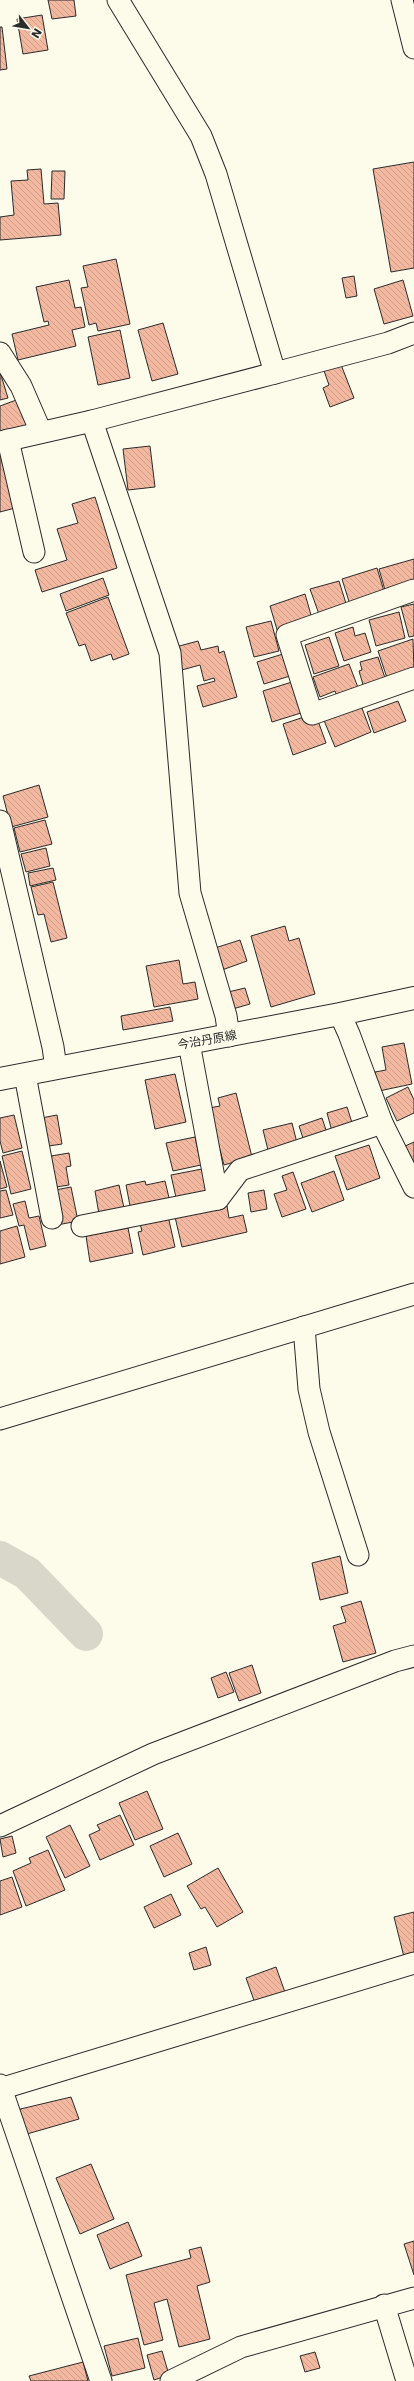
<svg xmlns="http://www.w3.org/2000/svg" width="414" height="2381" font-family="'DejaVu Sans','Noto Sans JP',sans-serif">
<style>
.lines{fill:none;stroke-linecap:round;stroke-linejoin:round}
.river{stroke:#d8d7c9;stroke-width:34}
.building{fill:url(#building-back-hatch);stroke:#2b2b2b}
.minor-casing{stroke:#2b2b2b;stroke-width:23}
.major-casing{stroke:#2b2b2b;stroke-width:24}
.minor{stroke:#fdfbea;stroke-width:21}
.major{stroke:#fdfbea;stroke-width:22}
.labels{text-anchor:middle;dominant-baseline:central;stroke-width:3;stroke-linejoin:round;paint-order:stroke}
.street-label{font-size:12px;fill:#2b2b2b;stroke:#fdfbea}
</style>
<defs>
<pattern id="building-back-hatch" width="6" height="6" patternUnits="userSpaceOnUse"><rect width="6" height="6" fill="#f2b8a0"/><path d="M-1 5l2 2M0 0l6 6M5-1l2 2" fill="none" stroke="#d09e8a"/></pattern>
</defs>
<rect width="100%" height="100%" fill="#fdfbea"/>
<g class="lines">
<polyline class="river" points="0,1558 27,1573 86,1634"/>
</g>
<g class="building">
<polygon points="48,0 74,0 76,16 52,19"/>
<polygon points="42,15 48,50 23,54 17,19"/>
<polygon points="0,27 2,27 7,69 0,70"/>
<polygon points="414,162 414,268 391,272 373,169"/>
<polygon points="41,169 44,204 58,203 61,235 0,240 0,217 14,215 11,181 28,180 27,170"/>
<polygon points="52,171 65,171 64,199 51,199"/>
<polygon points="116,259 130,324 98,331 96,323 89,325 81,288 88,287 83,266"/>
<polygon points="354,276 357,296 346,298 342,278"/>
<polygon points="69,280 75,308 81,307 85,327 72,330 76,346 18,360 12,334 49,325 48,321 44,322 36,287"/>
<polygon points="403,280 413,316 384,324 374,289"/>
<polygon points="163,323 178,374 152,381 138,330"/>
<polygon points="120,330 130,378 98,385 88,337"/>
<polygon points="340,362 354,398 330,407 323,388 329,385 323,368"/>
<polygon points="0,372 8,398 0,400"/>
<polygon points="19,399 29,428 0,437 0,406"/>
<polygon points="150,446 155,487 128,490 123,449"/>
<polygon points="0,452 19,507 0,512"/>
<polygon points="95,497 117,568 42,592 35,570 67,560 57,529 78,523 72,504"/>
<polygon points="414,559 414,581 387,597 379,569"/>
<polygon points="377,568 386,598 351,608 342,579"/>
<polygon points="103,578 109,595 66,611 60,594"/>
<polygon points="339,581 348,610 320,617 310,589"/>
<polygon points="305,594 313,622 278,633 270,606"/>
<polygon points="108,597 129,654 113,660 111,654 91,661 85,644 79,646 66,613"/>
<polygon points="414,604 414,636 409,637 401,607"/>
<polygon points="399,612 405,638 376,646 369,620"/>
<polygon points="271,621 279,651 254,657 246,627"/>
<polygon points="353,627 355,636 365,633 371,652 344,661 335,633"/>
<polygon points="329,637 339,666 314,674 305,645"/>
<polygon points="413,639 414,672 388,681 378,651"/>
<polygon points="198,641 201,650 218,646 219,653 224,651 237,697 203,707 197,686 215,681 214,678 204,681 200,665 178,671 172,648"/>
<polygon points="283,654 290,676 264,684 257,662"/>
<polygon points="378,657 386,681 364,688 359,671 362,670 360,662"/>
<polygon points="349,664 359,690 338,699 335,691 320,697 313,677"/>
<polygon points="292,682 301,713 272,722 263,691"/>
<polygon points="398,701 406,721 374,733 367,712"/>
<polygon points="360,703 371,732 335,747 323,718"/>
<polygon points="304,717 317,718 326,743 293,755 283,724"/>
<polygon points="39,785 48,817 11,827 3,796"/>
<polygon points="45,820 52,844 20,852 14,828"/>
<polygon points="46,848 50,866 26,872 21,854"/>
<polygon points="53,868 56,880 30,886 28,873"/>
<polygon points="53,882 67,938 51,942 44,914 38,915 31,887"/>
<polygon points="285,926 289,941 299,938 315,994 271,1007 251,936"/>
<polygon points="240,940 247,961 222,970 215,948"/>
<polygon points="179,960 183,984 195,982 198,999 154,1007 146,966"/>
<polygon points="245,988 250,1004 229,1010 224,993"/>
<polygon points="170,1007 173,1021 123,1030 121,1016"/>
<polygon points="404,1043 412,1084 379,1091 375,1072 386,1070 382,1047"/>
<polygon points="175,1074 186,1122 155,1129 145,1080"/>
<polygon points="408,1087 414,1100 414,1113 397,1121 386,1098"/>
<polygon points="236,1093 252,1157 224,1165 209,1108 220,1106 218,1098"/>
<polygon points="347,1107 354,1129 333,1135 327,1113"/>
<polygon points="14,1115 22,1148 3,1153 0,1141 0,1118"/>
<polygon points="57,1115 62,1144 42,1147 36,1119"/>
<polygon points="322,1118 328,1136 305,1144 299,1126"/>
<polygon points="292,1123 297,1143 268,1150 263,1130"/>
<polygon points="195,1137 201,1165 173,1171 166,1143"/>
<polygon points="414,1142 414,1167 403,1147"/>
<polygon points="369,1145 380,1178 347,1190 335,1156"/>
<polygon points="22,1151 31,1189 11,1194 2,1156"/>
<polygon points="69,1153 71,1166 66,1167 69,1185 50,1188 45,1157"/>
<polygon points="0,1161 7,1187 0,1189"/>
<polygon points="202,1169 207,1196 177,1202 171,1175"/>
<polygon points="334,1171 344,1200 312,1212 301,1183"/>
<polygon points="293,1172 306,1209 282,1217 274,1194 287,1190 282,1176"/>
<polygon points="145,1181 146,1185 165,1181 170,1202 131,1211 126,1185"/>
<polygon points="119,1185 124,1208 99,1214 95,1191"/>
<polygon points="71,1187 78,1221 57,1225 50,1191"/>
<polygon points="6,1190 13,1215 0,1218 0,1191"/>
<polygon points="264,1190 267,1209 251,1212 248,1193"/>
<polygon points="25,1201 29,1218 39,1216 46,1246 30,1250 24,1225 19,1226 13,1204"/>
<polygon points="227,1206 229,1218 243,1215 247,1232 182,1247 175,1217"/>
<polygon points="168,1216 175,1247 143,1255 138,1232 142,1231 140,1224"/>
<polygon points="17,1226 25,1257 0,1264 0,1231"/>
<polygon points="128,1228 133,1253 90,1262 86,1236"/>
<polygon points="340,1556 348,1593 320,1600 312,1563"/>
<polygon points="361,1601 376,1653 343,1662 333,1626 346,1622 341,1607"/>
<polygon points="252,1665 261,1693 239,1701 229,1673"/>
<polygon points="226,1672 234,1692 218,1698 211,1678"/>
<polygon points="147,1791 163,1829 135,1840 119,1803"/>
<polygon points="120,1815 134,1845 100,1860 89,1835 100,1830 97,1825"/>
<polygon points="70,1825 90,1866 65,1878 46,1837"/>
<polygon points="178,1833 192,1864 164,1877 150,1846"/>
<polygon points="12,1836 16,1853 3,1857 0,1839"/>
<polygon points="48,1850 65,1890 26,1906 13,1871 31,1863 29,1858"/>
<polygon points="218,1868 243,1912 217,1927 205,1907 201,1909 187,1886"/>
<polygon points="12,1877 22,1907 0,1915 0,1881"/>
<polygon points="171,1894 181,1915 154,1928 144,1907"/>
<polygon points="414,1912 414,1954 404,1957 394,1917"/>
<polygon points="206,1947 211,1965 194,1970 189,1953"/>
<polygon points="276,1967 286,1995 256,2006 246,1978"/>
<polygon points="71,2097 79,2119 20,2136 12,2111"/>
<polygon points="91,2164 114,2219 80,2234 56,2178"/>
<polygon points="128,2222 142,2256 110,2269 97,2235"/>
<polygon points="414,2241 414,2275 404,2244"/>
<polygon points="201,2247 210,2282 197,2286 210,2339 179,2347 167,2299 154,2303 163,2340 144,2345 126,2275 191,2258 189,2250"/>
<polygon points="138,2338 145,2368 112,2376 104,2346"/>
<polygon points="162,2351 169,2375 154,2380 147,2355"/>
<polygon points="315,2352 320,2368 305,2372 300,2356"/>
<polygon points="83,2362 88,2381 31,2381 29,2376"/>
</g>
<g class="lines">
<g class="minor-casing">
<g id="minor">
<polyline points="118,0 201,136 216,174 275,373"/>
<polyline points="402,0 414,48"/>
<polyline points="0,353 21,386 41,432"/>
<polyline points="92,421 170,653 190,893 226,1016 229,1036"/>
<polyline points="8,440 34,552"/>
<polyline points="0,442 92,421 275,373 388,343 414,333"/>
<polyline points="414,590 287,635 312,714 414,678"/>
<polyline points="0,821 53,1047 56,1068"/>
<polyline points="340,1014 349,1034 382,1123 414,1187"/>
<polyline points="189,1043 218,1199"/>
<polyline points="25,1075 52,1218"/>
<polyline points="82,1226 218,1199 240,1170 382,1123"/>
<polyline points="304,1327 309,1389 319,1432 358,1555"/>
<polyline points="0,1419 414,1294"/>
<polyline points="0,1826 153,1754 395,1661 414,1656"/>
<polyline points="0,2085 101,2381"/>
<polyline points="0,2089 414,1963"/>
<polyline points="384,2305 407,2381"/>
<polyline points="171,2381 241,2347 414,2298"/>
</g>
</g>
<g class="major-casing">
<polyline id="major" points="0,1079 340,1014 414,998"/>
</g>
<use href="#minor" class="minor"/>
<use href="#major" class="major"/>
</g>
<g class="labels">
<g class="street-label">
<text transform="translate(207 1040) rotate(-10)">今治丹原線</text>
</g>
</g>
<g transform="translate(28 28) rotate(121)" stroke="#fdfbea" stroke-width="3" paint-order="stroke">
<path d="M0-3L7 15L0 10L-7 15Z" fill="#2b2b2b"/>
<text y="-6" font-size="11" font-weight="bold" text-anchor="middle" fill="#2b2b2b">N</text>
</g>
</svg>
